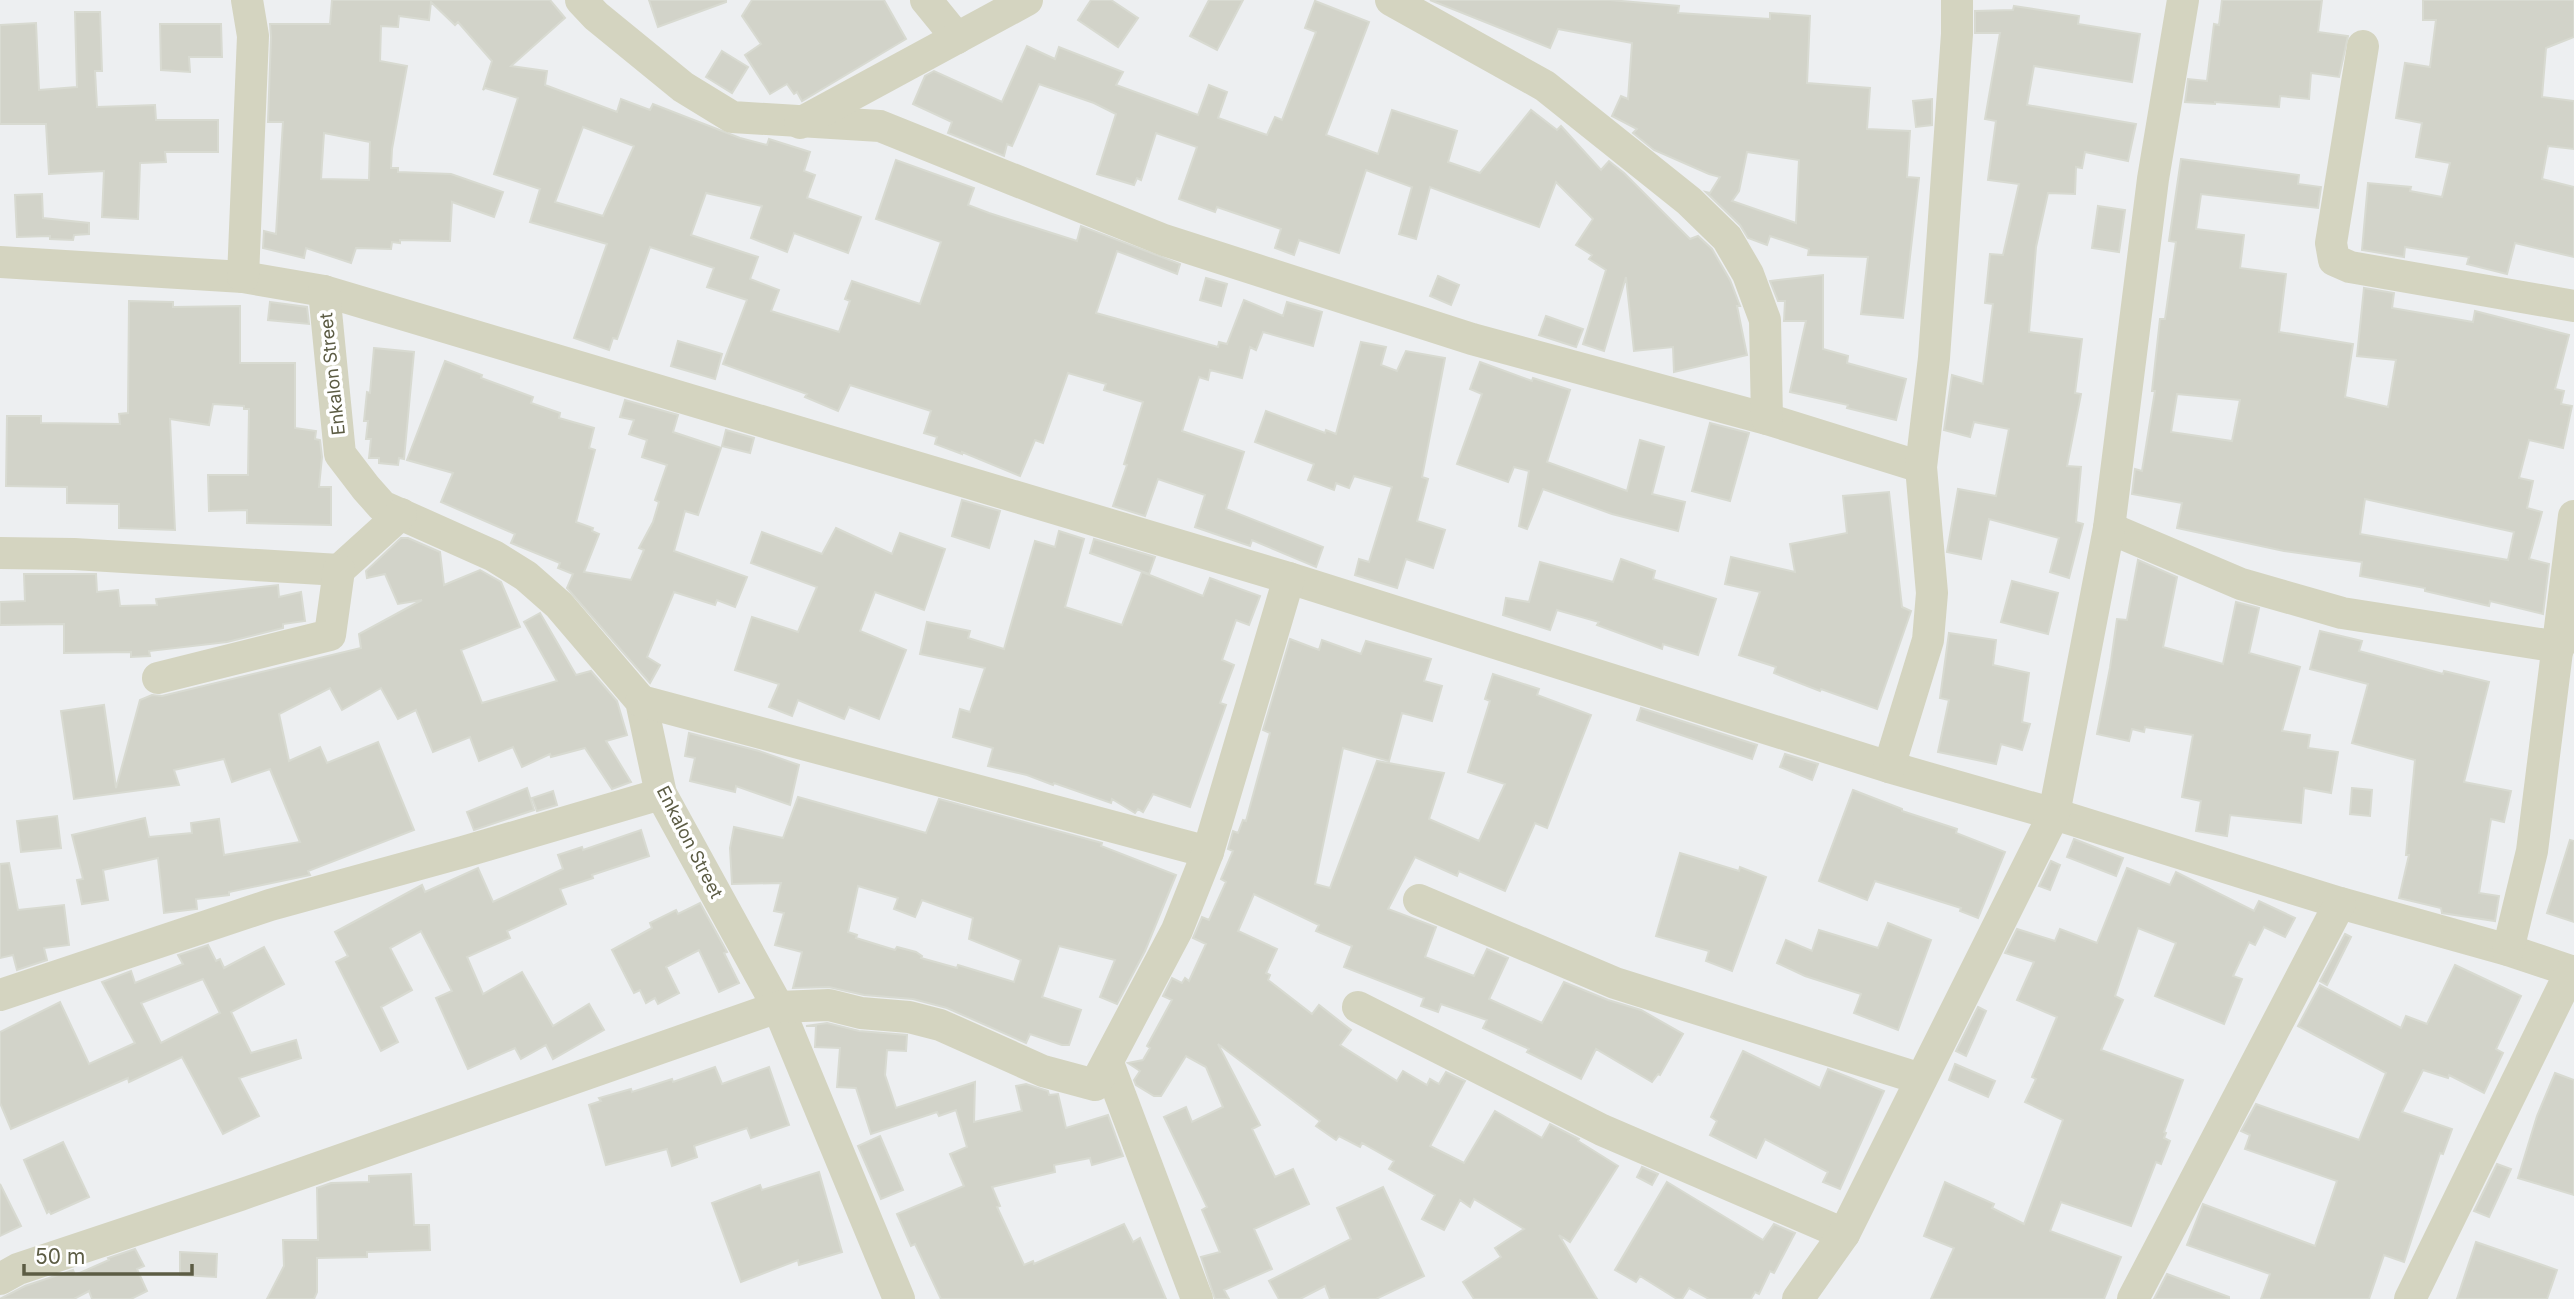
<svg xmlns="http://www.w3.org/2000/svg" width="2574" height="1299" font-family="Inter,sans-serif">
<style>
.building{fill:#d2d3c9;stroke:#d8dad1;stroke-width:2;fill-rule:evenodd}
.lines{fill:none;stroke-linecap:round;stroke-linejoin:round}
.minor{stroke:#d4d4c0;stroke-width:32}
.labels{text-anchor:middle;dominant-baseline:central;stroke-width:7;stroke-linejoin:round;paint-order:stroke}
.street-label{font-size:18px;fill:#5c5c44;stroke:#fff}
</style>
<rect width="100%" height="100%" fill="#edeff1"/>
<g class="building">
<path d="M332,0H550L565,18L511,66L547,71L545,85L617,112L621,99L650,110L653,104L740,138L767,145L769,139L810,152L804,171L815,175L807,198L861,217L848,253L794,233L787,252L751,238L762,206L706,193L691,235L758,257L750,279L779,290L771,311L839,332L850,301L845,299L852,281L920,304L941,242L876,219L896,160L974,188L968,205L989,213L1077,241L1081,226L1180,264L1177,274L1117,251L1096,313L1218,347L1219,342L1227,344L1244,300L1283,316L1287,302L1322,312L1313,346L1263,332L1256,350L1250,347L1242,378L1210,370L1208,380L1199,377L1182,431L1244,452L1226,509L1323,547L1316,567L1252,540L1250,546L1195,527L1205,495L1158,479L1145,516L1113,506L1127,465L1124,464L1143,402L1104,390L1106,384L1068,373L1043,443L1035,440L1020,476L962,452V454L935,444L937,437L924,433L931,411L850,385L838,411L805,397L807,394L723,364L747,300L707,287L714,268L650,247L617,339L613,338L609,350L574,338L607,244L530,222L540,189L494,174L518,98L485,88L483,90L492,61L458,22L455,25L431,2L429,20L399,16L398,27L381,26L380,61L407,66L392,149L391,168H398V172L451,174L503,192L494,217L452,202L450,241L400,240V243L392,242L391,249L356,248L351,263L306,248L304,258L263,248L264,231L276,234L283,122H268L271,37L270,24H330ZM583,127L634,146L603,216L555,202ZM324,133L370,142L369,180L321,179Z"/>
<polygon points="649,0 726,0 726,2 658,27"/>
<polygon points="752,0 884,0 906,39 802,101 797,92 794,94 787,84 770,94 745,55 761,44 742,16"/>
<polygon points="1091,0 1111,0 1138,18 1118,47 1078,20"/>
<polygon points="1209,0 1243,0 1217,50 1190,36"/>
<path d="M1430,0H1610L1679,6L1678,13L1770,19V13L1810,16L1807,83L1870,88L1867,129L1910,131L1907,177L1919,178L1903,318L1861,314L1868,257L1808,255L1809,249L1770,236L1767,245L1748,238L1740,225L1706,192L1710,193L1720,177L1709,174L1654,150L1633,133L1637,129L1612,116L1621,96L1628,99L1632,43L1558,29L1550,48ZM1747,152L1799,160L1796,223L1732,201L1739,191Z"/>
<polygon points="2222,0 2322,0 2318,32 2348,36 2339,77 2311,73 2309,99 2280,96 2279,107 2215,102 2215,104 2185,102 2188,79 2207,81 2214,24 2219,25"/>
<polygon points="2423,0 2574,0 2574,37 2546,48 2542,97 2574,101 2574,149 2548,146 2542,179 2574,187 2574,257 2515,243 2507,274 2467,264 2469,257 2405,247 2404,257 2362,250 2368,183 2411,187 2410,191 2442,197 2450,163 2416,157 2422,123 2396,118 2405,63 2430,67 2436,20 2423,20"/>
<polygon points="1315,1 1369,22 1326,135 1378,154 1392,110 1457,131 1448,162 1480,173 1531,110 1557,130 1561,126 1601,170 1609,161 1624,173 1690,239 1698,236 1712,249 1730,280 1740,306 1737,306 1747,355 1674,372 1673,347 1634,351 1626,277 1604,351 1583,344 1606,270 1589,259 1592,255 1576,245 1593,219 1556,182 1539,227 1430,187 1416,239 1399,234 1412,187 1366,170 1339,253 1299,240 1294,255 1275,248 1281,229 1217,207 1215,212 1179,199 1197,147 1156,133 1141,180 1137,178 1134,185 1097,174 1116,114 1094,103 1039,84 1012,146 1007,144 1004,156 948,133 952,122 913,104 925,76 934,71 1002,102 1027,46 1055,59 1059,47 1123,72 1116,85 1198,115 1209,85 1227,92 1218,118 1267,135 1275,117 1282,120 1316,32 1305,28"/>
<polygon points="2014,6 2079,16 2078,24 2140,34 2132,82 2034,66 2027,105 2136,124 2128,161 2085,152 2082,168 2076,167 2075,194 2048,193 2036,247 2029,332 2082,339 2075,393 2081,394 2067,466 2081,467 2076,522 2083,524 2069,578 2050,572 2059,538 1989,519 1981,559 1947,552 1958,489 1996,496 2009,429 1974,422 1970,437 1944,430 1952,375 1983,384 1993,304 1985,303 1990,254 2003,255 2019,184 1988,180 1996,121 1985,119 2000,33 1975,33 1975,11 2013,10"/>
<polygon points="75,12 100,12 102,71 95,71 97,107 155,105 156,120 218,120 218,152 165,152 166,162 140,163 138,219 102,217 104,171 49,174 46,124 0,124 0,25 36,23 39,90 77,87"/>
<polygon points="160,24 221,24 222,57 189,57 190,72 161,70"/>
<polygon points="722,51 748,67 732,93 706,77"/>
<polygon points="1932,99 1932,125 1916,127 1913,101"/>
<path d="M2181,159L2299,175L2298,184L2321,187L2318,208L2201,194L2196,229L2244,235L2240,268L2286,274L2279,332L2353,344L2345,397L2388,407L2396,360L2357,356L2364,288L2394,293L2392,308L2473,322L2475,311L2569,335L2555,389L2564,391L2561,404L2572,406L2563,448L2529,440L2519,478L2533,481L2527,508L2542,512L2529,559L2549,564L2543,614L2490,601L2489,606L2425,591V588L2360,576L2362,562L2284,551L2177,528L2182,503L2132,494L2135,469L2142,471L2155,391H2152L2160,319H2165L2176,242L2169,241ZM2177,394L2240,400L2232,441L2171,432ZM2365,499L2514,532L2508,560L2360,534Z"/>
<polygon points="42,194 43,218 89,223 89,234 74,235 73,240 50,239 50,236 17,237 15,195"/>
<polygon points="2098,206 2125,210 2119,252 2092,248"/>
<polygon points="1823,275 1823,349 1848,356 1847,363 1906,379 1896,420 1847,408 1848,405 1790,392 1806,321 1784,321 1785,301 1778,301 1770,281"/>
<polygon points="1438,276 1459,285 1451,305 1430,296"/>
<polygon points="1206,278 1227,284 1221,306 1200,300"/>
<polygon points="129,301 173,302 173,307 240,306 240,363 295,363 295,428 316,431 315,439 320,440 322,457 319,487 331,487 331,525 247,523 247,510 209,511 208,475 248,475 249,409 244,409 244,406 213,404 209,425 170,419 175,530 119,528 119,504 67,503 67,487 6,486 7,416 41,416 41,423 120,424 119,414 128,413"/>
<polygon points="270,302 307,307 309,324 268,320"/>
<polygon points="1546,316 1583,329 1576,347 1539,335"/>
<polygon points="678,341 722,354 715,379 671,366"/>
<polygon points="1361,342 1386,347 1381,365 1397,371 1406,351 1445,358 1422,477 1428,479 1417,521 1445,530 1433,568 1406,559 1397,588 1355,575 1359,559 1369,562 1392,487 1354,476 1349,488 1336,483 1334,490 1308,480 1314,464 1255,442 1266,411 1325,433 1326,430 1336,434"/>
<polygon points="374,348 414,352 404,459 399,458 398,465 379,463 379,458 369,458 371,439 366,439 368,421 364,421 367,392 370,393"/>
<polygon points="445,361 482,375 481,378 533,397 531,403 560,413 559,418 594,428 589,448 595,450 576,522 593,528 592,531 599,534 584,572 631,580 644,550 639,548 653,522 659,502 655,500 667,465 642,457 647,440 629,434 634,420 620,417 625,400 678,415 673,432 721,448 698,515 685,511 674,551 747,577 735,607 717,600 715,605 674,592 647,657 660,665 650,683 567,588 573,574 558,568 560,563 511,543 515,534 441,502 453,473 407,460"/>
<polygon points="1480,362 1532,381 1533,378 1570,390 1547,462 1627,491 1640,440 1664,447 1652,494 1685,502 1678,531 1612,514 1543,489 1527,529 1519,526 1529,471 1514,467 1508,482 1457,464 1482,394 1470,389"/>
<polygon points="1710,423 1749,433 1730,501 1692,491"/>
<polygon points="726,430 754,438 750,453 722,446"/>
<polygon points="1889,492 1902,607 1911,611 1877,709 1821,689 1820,691 1774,673 1776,667 1739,655 1760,592 1725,584 1731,557 1795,572 1790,544 1847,533 1843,496"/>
<polygon points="962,500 1000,511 989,548 952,536"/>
<polygon points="836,528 892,554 900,533 945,549 924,610 875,592 860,631 906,650 879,719 849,707 844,719 798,700 792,716 769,707 779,684 735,670 752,617 798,632 817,587 751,563 762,532 822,554"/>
<polygon points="1059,531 1084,539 1065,607 1122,625 1142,572 1203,596 1210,578 1260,596 1249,625 1236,620 1222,660 1234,665 1220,703 1226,705 1190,807 1153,794 1143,812 1138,809 1135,813 1112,799 1111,803 1054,783 1053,785 1027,775 988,766 993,748 953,737 960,709 970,712 985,668 920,654 927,622 970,631 968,638 1004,649 1035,541 1055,547"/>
<polygon points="401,538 408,538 440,552 444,585 480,570 501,582 520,627 461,650 482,703 557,681 524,622 540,613 576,675 591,671 617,701 627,735 606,741 631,782 612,789 585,748 551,757 550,754 522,767 513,747 479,761 470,737 433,752 416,710 398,719 381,688 342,710 330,688 279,714 289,761 320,747 327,763 378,742 414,830 308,871 310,875 229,892 229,895 196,899 197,909 164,913 158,858 103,870 108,900 82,904 77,880 83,879 72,835 145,818 149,837 192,833 191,823 219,819 224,855 300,842 270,769 232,782 224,759 174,770 179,785 74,799 61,711 104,705 116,788 140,700 152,695 162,696 361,648 359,634 422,600 398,604 385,574 367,578 366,571"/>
<polygon points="1094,539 1155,557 1149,574 1090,553"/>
<polygon points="1621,559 1655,571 1653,579 1716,599 1698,655 1663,644 1662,649 1597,625 1599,622 1557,610 1550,630 1503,615 1506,598 1529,602 1540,562 1613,582"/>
<polygon points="2138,560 2177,577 2163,647 2223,664 2236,602 2259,608 2249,653 2300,667 2282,731 2310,735 2308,748 2338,752 2331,793 2304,788 2301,823 2230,815 2227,836 2196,831 2201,801 2182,797 2193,735 2145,727 2144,732 2132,729 2129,741 2097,734 2110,668 2117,619 2127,620"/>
<polygon points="24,574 96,574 97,592 118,590 120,606 157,605 156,599 278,585 279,597 301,592 305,621 283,624 283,628 227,642 149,651 150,656 131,657 131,652 64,653 64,624 0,625 0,602 25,601"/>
<polygon points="2012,581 2058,593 2048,634 2001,622"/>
<polygon points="2320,631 2362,641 2359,651 2443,674 2444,671 2489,682 2464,782 2511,791 2504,822 2491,819 2479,893 2499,896 2495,921 2442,913 2441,908 2399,898 2409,855 2406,855 2415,760 2352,743 2368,684 2310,669"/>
<polygon points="1949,633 1996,640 1993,665 2029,673 2022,722 2030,724 2022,750 2001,744 1996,764 1938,752 1949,700 1940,698"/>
<polygon points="1290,639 1319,650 1322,640 1361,654 1366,641 1431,659 1424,681 1442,686 1432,721 1402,713 1389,761 1343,748 1315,884 1330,888 1377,761 1444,773 1429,819 1479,841 1505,784 1468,772 1490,701 1485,699 1493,674 1539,689 1537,695 1591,715 1547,828 1535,823 1505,891 1459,871 1457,876 1415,857 1388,909 1436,927 1425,957 1474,976 1487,949 1508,958 1489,999 1542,1023 1564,982 1608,1000 1641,1010 1683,1034 1660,1075 1658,1074 1652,1082 1596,1049 1581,1079 1527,1052 1529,1049 1483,1028 1487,1020 1441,1004 1438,1012 1421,1006 1424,998 1344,967 1352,946 1316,931 1319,925 1254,894 1238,931 1277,949 1266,973 1270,975 1268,980 1312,1014 1319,1005 1351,1030 1340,1045 1397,1081 1403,1071 1427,1085 1430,1079 1439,1084 1446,1072 1465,1081 1430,1146 1464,1163 1495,1111 1542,1138 1550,1124 1579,1139 1578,1141 1618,1166 1570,1242 1559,1235 1597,1299 1474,1299 1463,1282 1501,1257 1495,1248 1524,1229 1474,1199 1470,1207 1460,1200 1444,1230 1422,1219 1435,1195 1389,1169 1394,1161 1362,1143 1360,1147 1339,1136 1336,1140 1316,1126 1320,1121 1218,1044 1260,1125 1252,1129 1275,1177 1293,1169 1309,1204 1254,1229 1272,1269 1224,1290 1229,1299 1215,1299 1201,1257 1220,1252 1202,1210 1207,1207 1164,1117 1186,1107 1192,1122 1223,1107 1206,1067 1186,1056 1161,1096 1154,1096 1136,1085 1134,1080 1140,1071 1128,1063 1143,1060 1150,1048 1147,1046 1172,1000 1163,996 1172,978 1182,983 1185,978 1189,981 1206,944 1193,938 1202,917 1209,920 1226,882 1221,879 1233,851 1228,849 1233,831 1238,833 1243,820 1246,821 1270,733 1263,730"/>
<polygon points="1641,708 1757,745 1752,759 1637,720"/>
<polygon points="689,733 759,751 799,765 790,805 736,786 735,792 690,781 695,758 685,756"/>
<polygon points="1785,754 1818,764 1812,780 1780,767"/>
<polygon points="527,788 534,810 474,830 467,812"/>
<polygon points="2352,788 2372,790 2370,816 2350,814"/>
<polygon points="1853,790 1902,809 1902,811 1957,829 1956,833 2005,852 1978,918 1960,911 1961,908 1875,881 1867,900 1819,881"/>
<polygon points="553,791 557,805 537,811 532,798"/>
<path d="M798,797L926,833L939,799L1102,843L1101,846L1176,875L1145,951L1117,1004L1100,997L1115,960L1059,946L1042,997L1081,1010L1069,1045H1062L1030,1034L1026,1043L947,1008L913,999L864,995L829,987L793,988L802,952L775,945L784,913L774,911L781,883L732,884L730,848L734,827L783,838ZM858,886L898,898L894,909L915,917L922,900L973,918L969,939L1021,960L1014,982L958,965L957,968L921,958L922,956L916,952L897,947L895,950L856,938L857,935L848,932Z"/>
<polygon points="57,816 61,848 21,852 17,821"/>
<polygon points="641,830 649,856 592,875 593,878 560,889 566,904 507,931 510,938 467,957 483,994 522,972 553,1026 589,1004 604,1030 553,1059 546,1045 521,1059 515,1048 468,1069 436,998 452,991 421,931 390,948 412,990 381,1007 398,1042 381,1051 336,962 348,956 335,932 422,885 425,892 478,868 493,902 563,869 558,855 582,847 583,850"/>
<polygon points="2074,839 2123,858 2116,876 2067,857"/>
<polygon points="2570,840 2574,841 2574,922 2547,913"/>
<polygon points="1680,853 1739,871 1740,867 1766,877 1732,971 1706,961 1709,951 1656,936"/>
<polygon points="2051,861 2060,865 2050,890 2039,886"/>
<polygon points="9,863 18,910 64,905 69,945 44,948 47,960 17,970 13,955 0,958 0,864"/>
<polygon points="2127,868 2170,885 2176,872 2254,911 2259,901 2295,918 2285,937 2264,927 2255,945 2249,942 2233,976 2242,979 2224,1024 2155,996 2176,943 2138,928 2115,996 2123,1000 2101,1050 2183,1080 2164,1132 2166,1133 2164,1138 2170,1141 2161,1164 2156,1162 2131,1226 2061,1202 2050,1231 2121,1257 2104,1299 1931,1299 1954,1248 1924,1236 1945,1182 1994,1204 1992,1208 2024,1224 2063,1120 2025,1102 2036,1079 2032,1077 2057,1017 2017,1000 2034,962 2005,953 2017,929 2055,941 2060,929 2097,943"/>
<polygon points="700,903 727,952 724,953 739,983 719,992 699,950 666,967 679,993 658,1004 655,998 646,1003 640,990 634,993 612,950 652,928 650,923 676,910 678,914"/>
<polygon points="1888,923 1931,940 1898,1030 1854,1013 1861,994 1805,976 1777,963 1786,940 1812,951 1819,930 1878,948"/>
<polygon points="2345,934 2351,937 2327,985 2320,981"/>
<path d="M208,945L216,961L220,959L224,968L264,947L284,984L231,1012L251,1053L296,1040L301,1058L239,1078L259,1116L223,1134L182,1057L129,1082L128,1078L11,1129L0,1103V1032L60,1002L89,1064L135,1043L102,982L131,971L135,983L183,964L178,955ZM203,979L220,1013L161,1043L141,1003Z"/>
<polygon points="2455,965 2521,996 2496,1049 2503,1053 2484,1093 2449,1075 2448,1078 2423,1070 2402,1112 2452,1129 2443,1154 2440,1153 2404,1262 2384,1255 2369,1299 2261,1299 2270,1274 2187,1245 2203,1204 2315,1246 2337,1181 2245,1149 2250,1135 2241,1131 2256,1104 2359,1140 2386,1073 2298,1026 2320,985 2401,1028 2406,1016 2427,1024"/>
<polygon points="1978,1007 1986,1011 1966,1056 1956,1051"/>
<polygon points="827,1023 859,1031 907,1035 906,1051 887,1050 885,1075 896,1108 975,1082 974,1122 1022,1111 1016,1086 1026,1084 1048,1091 1049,1095 1058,1094 1066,1128 1108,1115 1123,1156 1092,1165 1090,1158 1054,1165 1055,1172 992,1187 1000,1206 997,1207 1024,1265 1033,1261 1034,1264 1124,1224 1133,1242 1140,1238 1166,1299 941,1299 915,1244 911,1246 897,1214 964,1186 950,1154 967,1147 956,1110 939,1116 937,1112 871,1134 856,1088 837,1087 840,1048 815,1047 816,1026 806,1026"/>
<polygon points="1743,1051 1820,1088 1828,1069 1884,1091 1840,1189 1823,1182 1828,1172 1765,1139 1756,1158 1710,1135 1717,1121 1711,1117"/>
<polygon points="1955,1064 1995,1081 1988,1097 1949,1080"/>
<polygon points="715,1067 722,1084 769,1067 789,1125 751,1138 747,1128 694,1146 697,1157 672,1166 667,1149 606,1165 589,1105 601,1101 599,1098 631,1089 632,1092 672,1079 673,1082"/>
<polygon points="2555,1073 2574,1080 2574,1195 2518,1178 2537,1116"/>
<polygon points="880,1136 903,1190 881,1199 858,1146"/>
<polygon points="63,1142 89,1197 51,1214 49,1211 47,1213 24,1160"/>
<polygon points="2497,1164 2511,1169 2489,1217 2474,1211"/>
<polygon points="1642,1167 1658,1174 1652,1185 1637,1177"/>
<polygon points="819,1172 842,1252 799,1265 798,1260 741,1282 712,1203 760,1185 762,1190"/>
<polygon points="411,1174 414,1225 429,1225 430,1250 367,1252 367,1257 317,1258 317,1292 314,1299 267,1299 284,1266 283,1240 318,1240 317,1188 331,1183 369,1182 369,1176"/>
<polygon points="1667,1182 1763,1240 1774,1224 1795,1233 1774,1273 1770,1271 1759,1294 1755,1292 1751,1299 1709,1299 1689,1288 1682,1299 1677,1299 1640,1276 1636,1282 1615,1270"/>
<polygon points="0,1184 21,1226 0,1236"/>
<polygon points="1383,1187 1424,1276 1376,1299 1330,1299 1325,1286 1300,1299 1279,1299 1269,1281 1351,1239 1337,1208"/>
<polygon points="2476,1242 2557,1270 2547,1299 2457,1299"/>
<polygon points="135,1249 144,1266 137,1269 147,1291 131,1299 92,1299 89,1291 74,1299 0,1299 25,1286 73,1270 75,1275 109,1260 108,1258"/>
<polygon points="180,1252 217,1254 216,1277 180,1275"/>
<polygon points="2167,1274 2229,1297 2229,1299 2154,1299"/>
</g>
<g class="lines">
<g class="minor">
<polyline points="581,0 596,16 683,87 732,117 880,126 1164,240 1472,339 1767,419 1921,467"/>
<polyline points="926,0 957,38"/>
<polyline points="1391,0 1545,86 1689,201 1727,238 1748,274 1765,320 1767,419"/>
<polyline points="2363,46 2331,243 2334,260 2350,267 2574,306"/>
<polyline points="800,123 1027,0"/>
<polyline points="0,262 243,277 324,291 1289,578 1889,767 2054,814 2340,903 2508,950 2574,972"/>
<polyline points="243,277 253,36 247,0"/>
<polyline points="324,291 340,454 366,488 382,506 494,556 526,576 559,605 641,701 661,794 778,1007 899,1299"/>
<polyline points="2109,528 2241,584 2342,613 2559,647"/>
<polyline points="0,553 74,554 339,570 401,514"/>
<polyline points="158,678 330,635 339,570"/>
<polyline points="641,701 1208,852"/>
<polyline points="1889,767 1928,640 1932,593 1921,467 1934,358 1957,34 1957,0"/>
<polyline points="1419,900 1615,983 1921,1079"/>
<polyline points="2508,950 2532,851 2574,516"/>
<polyline points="0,995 270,905 463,852 661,794"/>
<polyline points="1358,1007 1602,1130 1844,1234"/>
<polyline points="1108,1063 1197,1299"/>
<polyline points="0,1279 18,1269 240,1195 778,1007 829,1005 861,1013 909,1017 940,1025 1043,1071 1095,1085 1177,930 1208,852 1289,578"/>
<polyline points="1798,1299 1844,1234 2054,814 2109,528 2153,179 2183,0"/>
<polyline points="2133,1299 2340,903"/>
<polyline points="2410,1299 2571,971"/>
</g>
</g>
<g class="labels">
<g class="street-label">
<text transform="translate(332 374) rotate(-96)">Enkalon Street</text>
<text transform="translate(690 842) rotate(63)">Enkalon Street</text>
</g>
</g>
<path d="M24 1264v10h168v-10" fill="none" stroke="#5c5c44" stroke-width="3.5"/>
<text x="35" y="1264" font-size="21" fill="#5c5c44" stroke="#ffffff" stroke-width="5" paint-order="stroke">50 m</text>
</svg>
